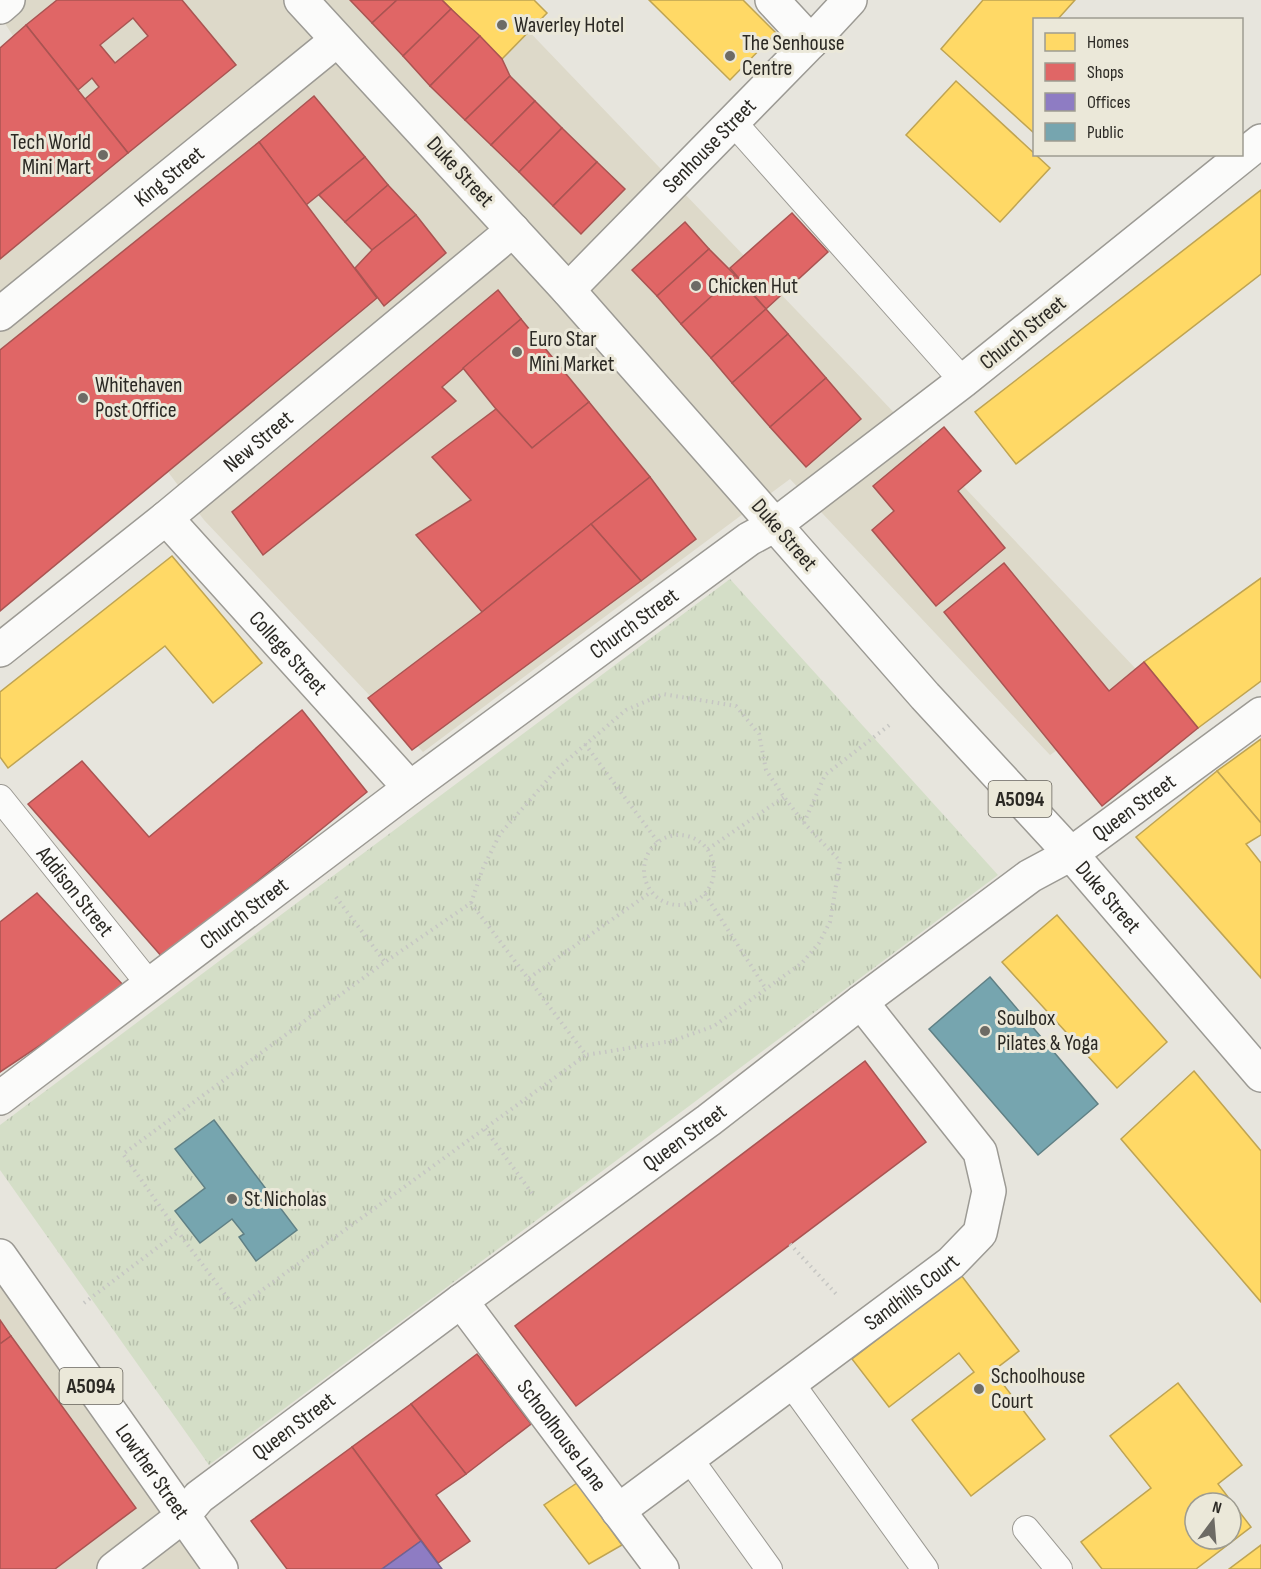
<svg xmlns="http://www.w3.org/2000/svg" width="1261" height="1569" font-family="'Sofia Sans Condensed',sans-serif">
<style>
.built{fill:#ddd9c9}
.park{fill:url(#park-tufts)}
.homes{fill:#ffd966;stroke:#bfa452;stroke-width:1.5;fill-rule:evenodd}
.shops{fill:#e06666;stroke:#aa5452;stroke-width:1.5;fill-rule:evenodd}
.offices{fill:#8e7cc3;stroke:#706393;stroke-width:1.5}
.public{fill:#76a5af;stroke:#608085;stroke-width:1.5}
.lines{fill:none;stroke-linecap:round;stroke-linejoin:round}
.lane-casing{stroke:#9c9a94;stroke-width:28}
.street-casing{stroke:#9c9a94;stroke-width:36}
.primary-casing{stroke:#9c9a94;stroke-width:36}
.path{stroke:#c6c6c3;stroke-width:4;stroke-dasharray:1.5 4.5;stroke-linecap:butt}
.lane{stroke:#fbfbfa;stroke-width:26}
.street{stroke:#fbfbfa;stroke-width:33}
.primary{stroke:#fbfbfa;stroke-width:33}
.poi-dot{fill:#6d6b65;stroke:#ebe8d9;stroke-width:2}
.labels{text-anchor:middle;dominant-baseline:central;stroke-width:6;stroke-linejoin:round;paint-order:stroke}
.shield{fill:#ebe8d9;stroke:#65625a;stroke-width:1.5}
.shield-label{font-size:21px;font-weight:bold;fill:#2b2924}
.poi-label{font-size:22px;fill:#2b2924;stroke:#ebe8d9;text-anchor:start}
.street-label{font-size:22px;fill:#2b2924;stroke:#ebe8d9}
</style>
<defs>
<pattern id="park-tufts" width="24" height="20" patternUnits="userSpaceOnUse" patternTransform="scale(1.5)"><rect width="24" height="20" fill="#d4dec7"/><path d="M3 7l-1-3M5 7V3M7 7l1-3M15 17l-1-3M17 17v-4M19 17l1-3" fill="none" stroke="#b6beab"/></pattern>
</defs>
<rect width="100%" height="100%" fill="#e7e5dd"/>
<g class="built">
<polygon points="0,0 499,0 865,382 1152,686 1050,755 790,479 423,752 204,520 127,417 0,524 0,161 61,109 0,16"/>
<polygon points="0,1254 221,1569 0,1569"/>
</g>
<polygon class="park" points="730,579 998,875 209,1465 0,1170 0,1125"/>
<g class="homes">
<polygon points="442,0 534,0 547,13 502,59"/>
<polygon points="649,0 743,0 776,33 730,80"/>
<polygon points="983,0 1075,0 1057,20 1034,20 1034,133 941,49"/>
<polygon points="956,81 1050,168 1000,222 906,135"/>
<polygon points="1261,190 1261,274 1016,464 975,412"/>
<polygon points="172,556 262,663 213,703 165,646 8,768 0,757 0,692"/>
<polygon points="1261,578 1261,681 1198,728 1144,662"/>
<polygon points="1261,739 1261,823 1217,771"/>
<polygon points="1217,771 1261,823 1261,835 1246,844 1261,863 1261,978 1136,837"/>
<polygon points="1057,915 1167,1042 1117,1088 1002,962"/>
<polygon points="1194,1071 1261,1151 1261,1302 1121,1139"/>
<polygon points="961,1275 1019,1351 993,1371 1045,1439 971,1496 912,1420 974,1372 959,1353 889,1407 852,1359"/>
<path d="M1178,1383L1242,1465L1218,1484L1251,1527L1196,1569H1102L1081,1542L1151,1488L1110,1436ZM1195,1503H1231V1539H1195Z"/>
<polygon points="577,1483 622,1545 589,1564 544,1505"/>
<polygon points="1261,1545 1261,1569 1229,1569"/>
</g>
<g class="shops">
<path d="M57,0H182L236,65L128,153L85,99L99,87L92,78L78,90L26,25ZM133,18L148,36L115,63L100,45Z"/>
<polygon points="350,0 397,0 372,23"/>
<polygon points="397,0 442,0 451,9 403,56 372,23"/>
<polygon points="451,9 480,36 430,86 403,56"/>
<polygon points="26,25 128,153 0,259 0,48"/>
<polygon points="480,36 502,59 510,76 465,120 430,86"/>
<polygon points="510,76 535,101 491,145 465,120"/>
<polygon points="314,96 365,157 306,205 259,142"/>
<polygon points="535,101 562,128 519,172 491,145"/>
<polygon points="562,128 597,162 553,206 519,172"/>
<polygon points="259,142 377,298 0,611 0,350"/>
<polygon points="365,157 388,185 345,222 319,195"/>
<polygon points="597,162 625,189 581,234 553,206"/>
<polygon points="388,185 416,215 372,250 345,222"/>
<polygon points="792,213 828,252 766,309 730,268"/>
<polygon points="416,215 446,253 384,306 355,268 372,250"/>
<polygon points="685,222 709,249 657,296 632,270"/>
<polygon points="709,249 735,275 681,324 657,296"/>
<polygon points="735,275 766,309 711,358 681,324"/>
<polygon points="498,290 521,319 442,387 456,401 263,555 232,512"/>
<polygon points="766,309 788,334 732,383 711,358"/>
<polygon points="521,319 589,402 532,448 496,409 463,368"/>
<polygon points="788,334 826,378 770,427 732,383"/>
<polygon points="826,378 861,419 806,467 770,427"/>
<polygon points="589,402 650,477 482,612 416,535 471,500 432,457 496,409 532,448"/>
<polygon points="944,427 981,471 958,491 1005,548 936,606 872,530 894,511 873,486"/>
<polygon points="650,477 696,539 641,581 591,524"/>
<polygon points="591,524 641,581 412,750 368,698 482,612"/>
<polygon points="1004,563 1109,691 1144,662 1198,728 1102,806 944,612"/>
<polygon points="302,710 367,792 163,958 28,804 82,761 149,837"/>
<polygon points="37,893 126,988 0,1072 0,922"/>
<polygon points="865,1061 926,1142 576,1406 515,1326"/>
<polygon points="0,1320 11,1336 0,1344"/>
<polygon points="11,1336 136,1508 55,1569 0,1569 0,1344"/>
<polygon points="477,1354 531,1424 466,1474 411,1404"/>
<polygon points="411,1404 466,1474 436,1495 470,1541 438,1563 352,1447"/>
<polygon points="352,1447 421,1541 382,1569 287,1569 251,1521"/>
</g>
<polygon class="offices" points="421,1541 442,1569 382,1569"/>
<g class="public">
<polygon points="990,977 1098,1104 1038,1155 929,1029"/>
<polygon points="214,1120 297,1230 256,1261 239,1237 244,1234 232,1219 200,1243 175,1211 205,1188 175,1149"/>
</g>
<g class="lines">
<g class="lane-casing">
<g id="lane">
<polyline points="733,122 963,381"/>
<path id="s1" d="M0,798L150,985"/>
<polyline points="790,1382 925,1569"/>
<polyline points="689,1458 769,1569"/>
<polyline points="1026,1529 1059,1569"/>
</g>
</g>
<g class="street-casing">
<g id="street">
<polyline points="772,0 811,42"/>
<path id="s2" d="M568,290L811,42L850,0"/>
<path id="s3" d="M0,314L337,40"/>
<path id="s4" d="M166,518L410,788"/>
<path id="s5" d="M0,650L166,518L513,230"/>
<path id="s6" d="M0,1098L410,788L749,539L775,525L568,290L301,0"/>
<path id="s7" d="M461,1301L662,1569"/>
<path id="s8" d="M618,1511L951,1263L980,1233L989,1191L980,1152L861,1002"/>
<path id="s9" d="M114,1569L183,1516L199,1497L461,1301L709,1120L861,1002L1030,876L1071,854L1261,714"/>
</g>
</g>
<g class="primary-casing">
<g id="primary">
<polyline points="0,7 8,0"/>
<path id="s10" d="M1261,141L963,381L775,525L925,696L1071,854L1261,1075"/>
<path id="s11" d="M0,1256L221,1569"/>
</g>
</g>
<g class="path">
<polyline points="585,744 658,842"/>
<polyline points="804,823 825,775 892,723"/>
<circle cx="679" cy="870" r="35"/>
<polyline points="708,849 784,797"/>
<polyline points="705,894 766,989"/>
<polyline points="336,897 385,962"/>
<polyline points="471,903 483,868 500,834 558,768 626,710 663,694 736,706 759,734 766,770 784,797 804,823 840,861 830,922 819,943 802,963 714,1026 672,1041 586,1055"/>
<polyline points="529,978 651,892"/>
<polyline points="485,1129 534,1196"/>
<polyline points="790,1244 838,1296"/>
<polyline points="84,1303 178,1232 123,1154 385,962 471,903 586,1055 236,1309 178,1232"/>
</g>
<use href="#lane" class="lane"/>
<use href="#street" class="street"/>
<use href="#primary" class="primary"/>
</g>
<g class="poi-dot">
<circle cx="502" cy="25" r="6"/>
<circle cx="730" cy="56" r="6"/>
<circle cx="103" cy="155" r="6"/>
<circle cx="696" cy="286" r="6"/>
<circle cx="517" cy="352" r="6"/>
<circle cx="83" cy="398" r="6"/>
<circle cx="985" cy="1031" r="6"/>
<circle cx="232" cy="1199" r="6"/>
<circle cx="979" cy="1389" r="6"/>
</g>
<g class="labels">
<g class="shield">
<rect x="988.5" y="781" width="63" height="36" rx="4.5"/>
<rect x="59.5" y="1368" width="63" height="36" rx="4.5"/>
</g>
<g class="shield-label">
<text x="1020" y="799">A5094</text>
<text x="91" y="1386">A5094</text>
</g>
<g class="poi-label">
<text x="514" y="25">Waverley Hotel</text>
<text x="742" y="43">The Senhouse<tspan x="742" dy="25">Centre</tspan></text>
<text x="91" y="142" text-anchor="end">Tech World<tspan x="91" dy="25">Mini Mart</tspan></text>
<text x="708" y="286">Chicken Hut</text>
<text x="529" y="339">Euro Star<tspan x="529" dy="25">Mini Market</tspan></text>
<text x="95" y="385">Whitehaven<tspan x="95" dy="25">Post Office</tspan></text>
<text x="997" y="1018">Soulbox<tspan x="997" dy="25">Pilates &amp; Yoga</tspan></text>
<text x="244" y="1199">St Nicholas</text>
<text x="991" y="1376">Schoolhouse<tspan x="991" dy="25">Court</tspan></text>
</g>
<g class="street-label">
<text stroke="none"><textPath href="#s2" startOffset="202">Senhouse Street</textPath></text>
<text transform="translate(460 172) rotate(47)">Duke Street</text>
<text stroke="none"><textPath href="#s3" startOffset="218">King Street</textPath></text>
<text transform="translate(1023 333) rotate(-39)">Church Street</text>
<text stroke="none"><textPath href="#s5" startOffset="332">New Street</textPath></text>
<text transform="translate(784 535) rotate(49)">Duke Street</text>
<text stroke="none"><textPath href="#s6" startOffset="792">Church Street</textPath></text>
<text stroke="none"><textPath href="#s4" startOffset="182">College Street</textPath></text>
<text stroke="none"><textPath href="#s9" startOffset="1274">Queen Street</textPath></text>
<text stroke="none"><textPath href="#s1" startOffset="120">Addison Street</textPath></text>
<text stroke="none"><textPath href="#s10" startOffset="1119">Duke Street</textPath></text>
<text stroke="none"><textPath href="#s6" startOffset="306">Church Street</textPath></text>
<text stroke="none"><textPath href="#s9" startOffset="716">Queen Street</textPath></text>
<text stroke="none"><textPath href="#s8" startOffset="366">Sandhills Court</textPath></text>
<text stroke="none"><textPath href="#s9" startOffset="230">Queen Street</textPath></text>
<text stroke="none"><textPath href="#s7" startOffset="168">Schoolhouse Lane</textPath></text>
<text stroke="none"><textPath href="#s11" startOffset="264">Lowther Street</textPath></text>
</g>
</g>
<rect x="1033" y="18" width="210" height="138" fill="#ebe8d9" stroke="#9e9c91" stroke-width="1.5"/>
<rect x="1045" y="33" width="30" height="18" fill="#ffd966" stroke="#9e9c91" stroke-width="1.5"/>
<text x="1087" y="48" font-size="18" fill="#2b2924">Homes</text>
<rect x="1045" y="63" width="30" height="18" fill="#e06666" stroke="#9e9c91" stroke-width="1.5"/>
<text x="1087" y="78" font-size="18" fill="#2b2924">Shops</text>
<rect x="1045" y="93" width="30" height="18" fill="#8e7cc3" stroke="#9e9c91" stroke-width="1.5"/>
<text x="1087" y="108" font-size="18" fill="#2b2924">Offices</text>
<rect x="1045" y="123" width="30" height="18" fill="#76a5af" stroke="#9e9c91" stroke-width="1.5"/>
<text x="1087" y="138" font-size="18" fill="#2b2924">Public</text>
<g transform="translate(1213 1521) rotate(16)"><circle r="28" fill="#ebe8d9" stroke="#9e9c91" stroke-width="1.5"/>
<path d="M0-4.5L10 22L0 15L-10 22Z" fill="#6d6b65"/>
<text y="-9" font-size="16" font-weight="bold" text-anchor="middle" fill="#2b2924">N</text>
</g>
</svg>
